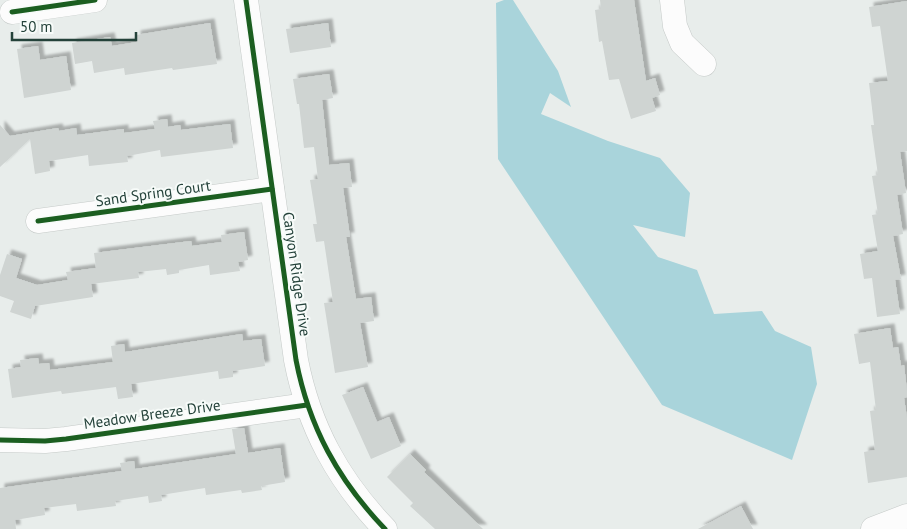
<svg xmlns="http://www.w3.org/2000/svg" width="907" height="529" font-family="'PT Sans',sans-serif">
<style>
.water{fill:#a9d4db}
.building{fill:#cfd4d2;filter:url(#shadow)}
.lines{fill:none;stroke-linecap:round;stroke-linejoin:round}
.minor-casing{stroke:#c5cac8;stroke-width:25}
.minor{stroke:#fcfcfc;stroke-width:24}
.cycleway-casing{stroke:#f7fbf9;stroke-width:8}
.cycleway{stroke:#1b5e20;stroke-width:5}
.labels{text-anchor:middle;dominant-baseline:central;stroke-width:4;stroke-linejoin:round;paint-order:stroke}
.street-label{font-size:15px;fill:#24423a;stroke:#f7fbf9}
</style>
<defs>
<filter id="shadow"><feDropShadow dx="4.5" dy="-4.5" stdDeviation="1" flood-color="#0004"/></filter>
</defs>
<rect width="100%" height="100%" fill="#e8edeb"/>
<polygon class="water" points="504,0 513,0 558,71 571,107 550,93 541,114 608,141 660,158 690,193 685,237 633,225 658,257 697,270 714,314 762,311 775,331 811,347 817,384 792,460 662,405 498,159 496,3"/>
<g class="building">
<polygon points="600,0 634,0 646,81 655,78 660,95 652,98 656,111 631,119 619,79 609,80 602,41 599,42 595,10 601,9"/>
<polygon points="907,1 907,151 900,152 906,193 897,195 903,234 893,236 901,279 895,280 900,314 877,317 872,278 864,279 860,254 878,251 872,215 878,214 872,176 878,175 871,125 874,125 869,83 888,81 880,26 872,27 869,7"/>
<polygon points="210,23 217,64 173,70 172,68 125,75 124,68 94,73 92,61 75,64 72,43 110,37 112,46 137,42 136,35"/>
<polygon points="328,23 331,47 290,53 286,29"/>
<polygon points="38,46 40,60 66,56 71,90 24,98 17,49"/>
<polygon points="329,74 333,98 322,100 329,165 349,163 352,187 343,188 350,237 346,237 356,299 371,297 374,321 360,323 368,367 335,373 324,303 333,302 324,241 316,242 313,224 317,224 310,180 318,179 314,147 304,148 299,104 297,104 293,79"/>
<polygon points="167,119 168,127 180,125 181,130 230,124 233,148 161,157 160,150 127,156 128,162 89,166 88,155 49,161 50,171 35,174 30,139 0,167 0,125 10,136 58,128 59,131 76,128 77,135 124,129 124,133 155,129 153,121"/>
<polygon points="244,232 248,260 238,262 240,271 210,275 209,265 179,270 179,273 167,275 166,269 138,272 139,278 91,284 93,297 35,306 31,319 10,312 14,301 0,296 0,275 7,254 22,259 16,278 37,285 68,280 66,272 96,268 94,253 191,241 192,246 222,242 221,235"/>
<polygon points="890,328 893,348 898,347 901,366 904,365 907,391 907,397 904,398 907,418 907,477 868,483 864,452 875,450 870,411 876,410 870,362 859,364 854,334"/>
<polygon points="242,334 243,341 261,339 265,366 233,371 233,377 219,379 218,371 131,384 133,397 118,399 116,387 62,394 61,391 12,398 8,369 21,367 20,360 38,358 39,364 49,363 50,370 113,362 111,346 124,344 125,352"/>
<polygon points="363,387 377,422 389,417 401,446 371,459 342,395"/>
<polygon points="244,428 248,453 280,448 285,482 261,486 262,490 242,493 241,490 206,495 205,488 161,495 162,501 149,503 148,496 115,501 116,506 77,511 76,504 44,508 45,515 15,520 16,529 0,529 0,488 122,471 120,463 134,461 135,469 236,454 232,429"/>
<polygon points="410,454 426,470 424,472 483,529 435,529 410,506 413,503 387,477"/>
<polygon points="741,506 753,529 698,529"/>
</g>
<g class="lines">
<g class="minor-casing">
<g id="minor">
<path d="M246,0L296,360C309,427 338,480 385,529"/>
<polyline points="672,0 675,26 682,43 704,64"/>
<polyline points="12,12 95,0"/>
<polyline points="38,221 272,189"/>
<polyline points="0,440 45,441 66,439 307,405"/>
<polyline points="873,529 907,516"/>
</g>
</g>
<use href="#minor" class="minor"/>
<g class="cycleway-casing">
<g id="cycleway">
<path d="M246,0L296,360C309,427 338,480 385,529"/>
<polyline points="12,12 95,0"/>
<polyline points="38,221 272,189"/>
<polyline points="0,440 45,441 66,439 307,405"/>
</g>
</g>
<use href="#cycleway" class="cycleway"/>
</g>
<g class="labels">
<g class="street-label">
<text transform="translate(153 193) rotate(-8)">Sand Spring Court</text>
<text transform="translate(297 274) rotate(82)">Canyon Ridge Drive</text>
<text transform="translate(152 414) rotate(-8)">Meadow Breeze Drive</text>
</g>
</g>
<path d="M12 32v8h124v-8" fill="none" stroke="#24423a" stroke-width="2.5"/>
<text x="20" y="32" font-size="15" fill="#24423a" stroke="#f7fbf9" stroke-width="4" paint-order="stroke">50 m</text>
</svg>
